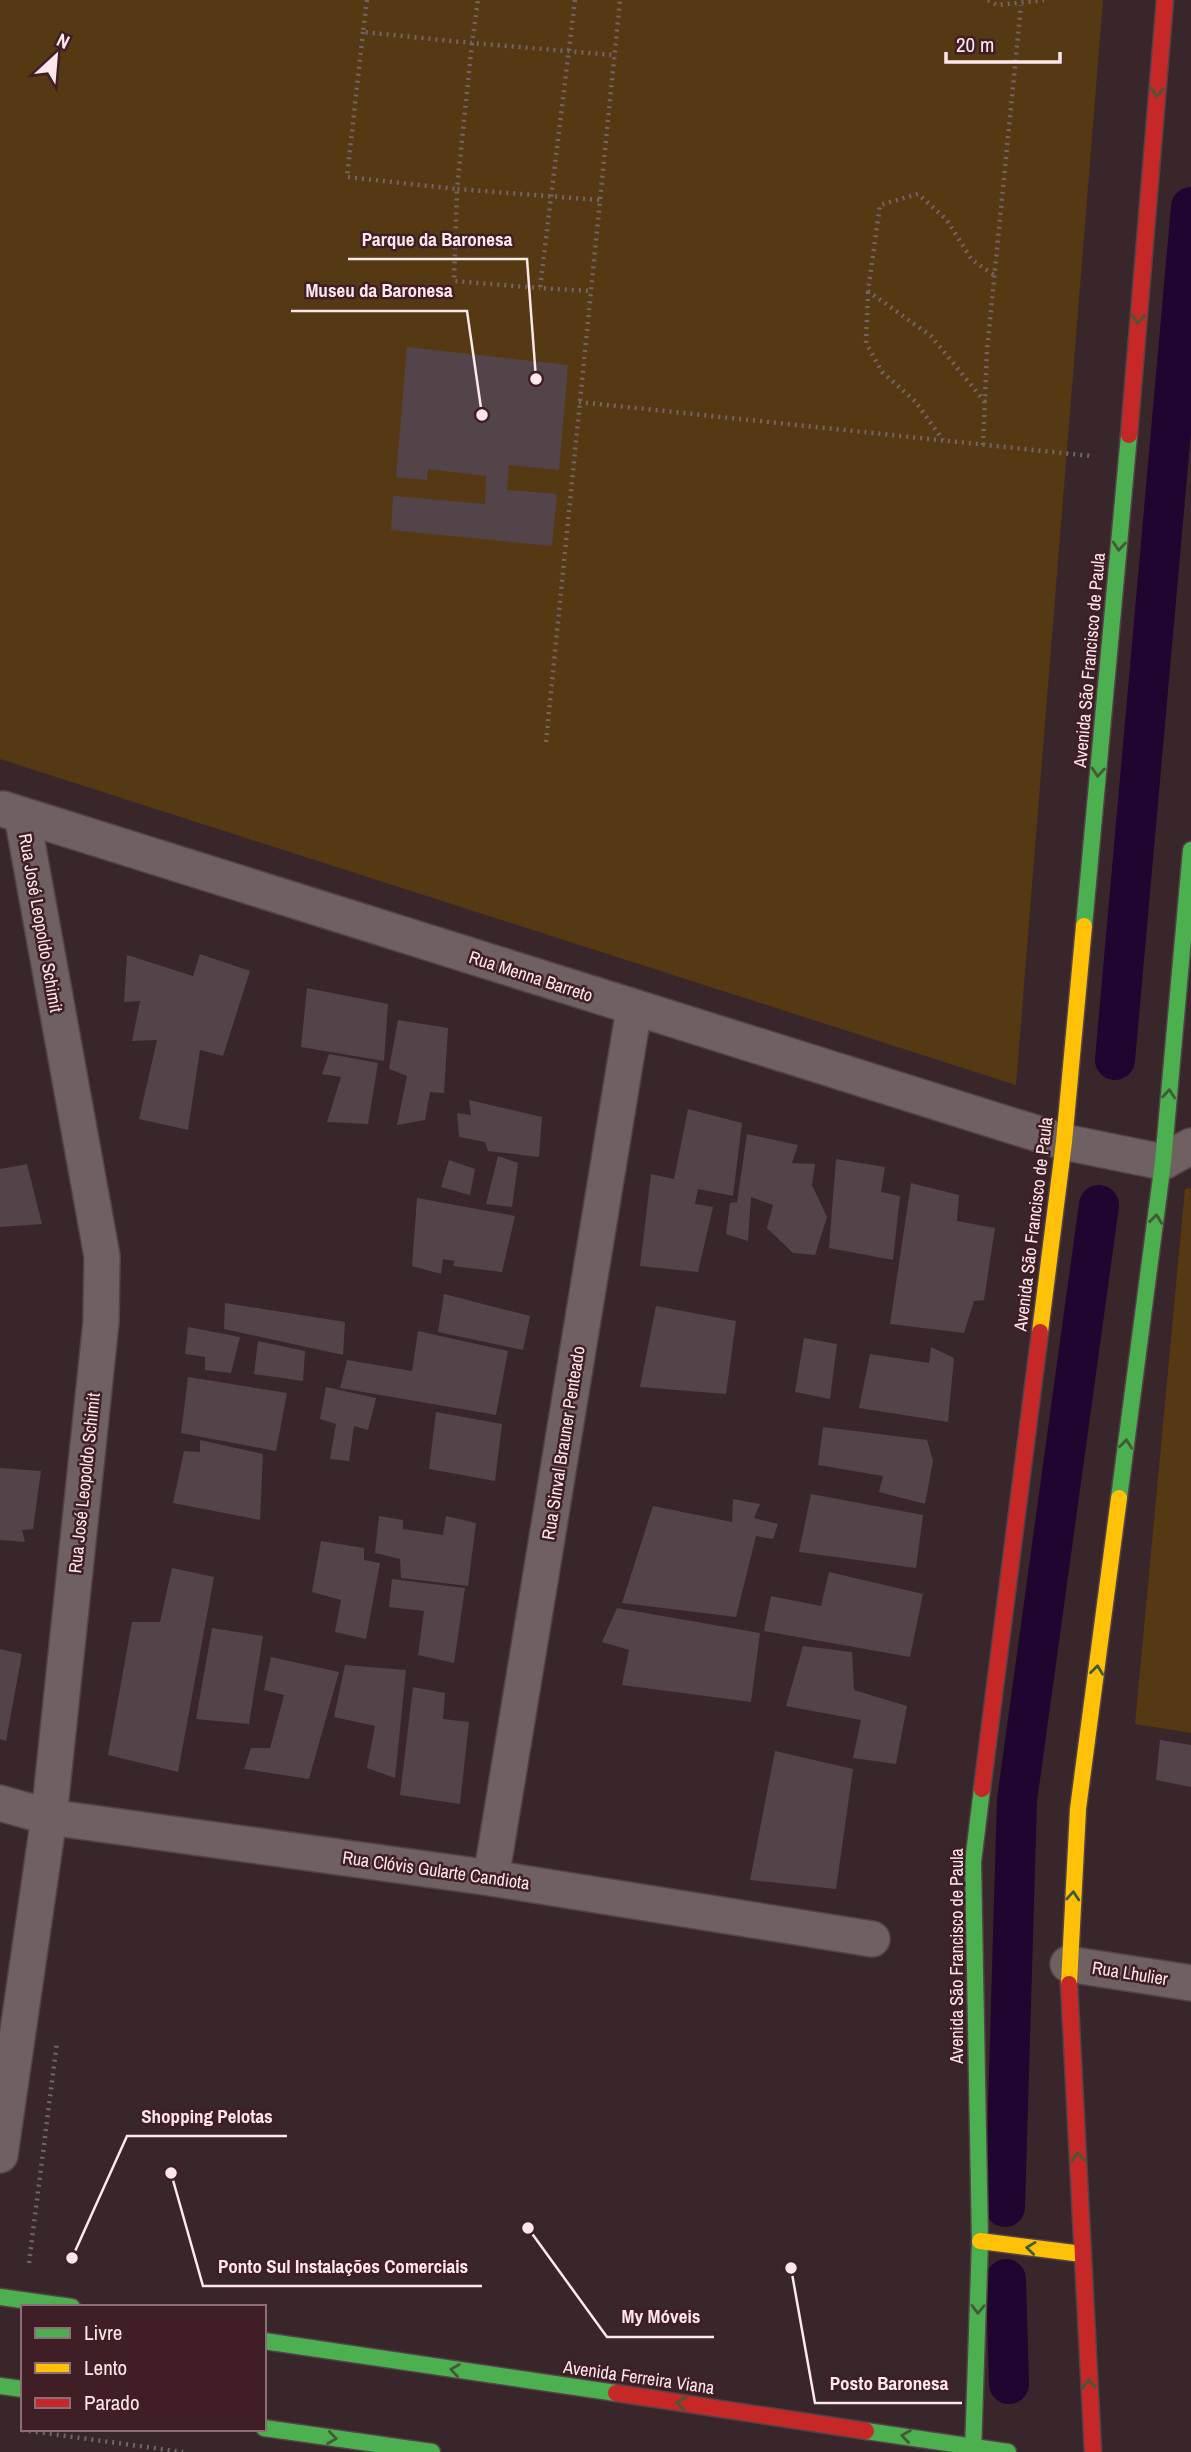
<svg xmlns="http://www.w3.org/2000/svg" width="1191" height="2452" viewBox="0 0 1191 2452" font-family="'Archivo Narrow',sans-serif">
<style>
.green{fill:#553913}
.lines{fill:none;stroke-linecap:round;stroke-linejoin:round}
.canal{stroke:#1f052f;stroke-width:40}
.building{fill:#53444a}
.street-casing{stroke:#534346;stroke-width:38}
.fast-casing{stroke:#534346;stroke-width:19}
.slow-casing{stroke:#534346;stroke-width:19}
.jam-casing{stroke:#534346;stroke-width:19}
.path{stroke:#736567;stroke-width:4.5;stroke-dasharray:2 5;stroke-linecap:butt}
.street{stroke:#6f6062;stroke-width:35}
.fast{stroke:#4caf50;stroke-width:16}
.slow{stroke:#ffc107;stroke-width:16}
.jam{stroke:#c62828;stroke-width:16}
.oneway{stroke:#445936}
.labels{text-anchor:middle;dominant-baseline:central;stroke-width:5;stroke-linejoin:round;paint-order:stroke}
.street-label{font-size:18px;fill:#ffe8eb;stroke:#3f1f25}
.leader{fill:none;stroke:#ffe8eb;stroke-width:2.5}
.callout-dot{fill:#ffe8eb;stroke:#3f1f25;stroke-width:2.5}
.callout-label{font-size:19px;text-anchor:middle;font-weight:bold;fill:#ffe8eb;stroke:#3f1f25;stroke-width:5;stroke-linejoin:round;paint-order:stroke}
</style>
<rect width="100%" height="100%" fill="#38262a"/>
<g class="green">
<path d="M 0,0 L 1103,0 L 1016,1085 L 0,759 Z"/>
<path d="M 1191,1188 L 1191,1733 L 1135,1724 L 1185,1189 Z"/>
</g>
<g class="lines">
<g class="canal">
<path d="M 1115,1060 L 1191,207"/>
<path d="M 1005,2207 L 1017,1800 L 1099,1205"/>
<path d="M 1006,2279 L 1009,2384"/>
</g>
</g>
<g class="building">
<path d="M 407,347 L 568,365 L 559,470 L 509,465 L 507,490 L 557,494 L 552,546 L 391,530 L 393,496 L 485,504 L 486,476 L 428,469 L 427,480 L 396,477 Z"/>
<path d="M 200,954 L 250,971 L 223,1056 L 200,1050 L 188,1130 L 139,1119 L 157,1040 L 132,1041 L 140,1001 L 124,1002 L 127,955 L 193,976 Z"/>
<path d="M 307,988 L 388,1004 L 384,1061 L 301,1047 Z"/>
<path d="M 398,1020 L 448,1028 L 444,1093 L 430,1092 L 425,1120 L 397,1125 L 407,1076 L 389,1069 Z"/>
<path d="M 329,1054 L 378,1063 L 368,1124 L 327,1122 L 341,1077 L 322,1074 Z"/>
<path d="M 469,1100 L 542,1117 L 539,1157 L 488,1151 L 485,1142 L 459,1137 L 457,1113 L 471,1115 Z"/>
<path d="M 688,1109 L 742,1123 L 733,1196 L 698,1189 L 695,1204 L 713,1207 L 698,1272 L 640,1266 L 651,1174 L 674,1179 Z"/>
<path d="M 747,1134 L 798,1145 L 792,1163 L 815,1164 L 812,1185 L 827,1217 L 815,1255 L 793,1253 L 767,1228 L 773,1205 L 751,1197 L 748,1241 L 726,1234 L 730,1203 L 737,1202 Z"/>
<path d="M 498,1156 L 518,1163 L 512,1207 L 486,1204 Z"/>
<path d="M 836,1159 L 885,1167 L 881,1192 L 900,1196 L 893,1260 L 829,1248 Z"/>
<path d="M 449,1160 L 475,1169 L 470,1195 L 441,1187 Z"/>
<path d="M 27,1164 L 42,1224 L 0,1227 L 0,1169 Z"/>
<path d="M 911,1183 L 959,1195 L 957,1221 L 995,1228 L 984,1300 L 974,1301 L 964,1333 L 890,1324 Z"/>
<path d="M 417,1198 L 515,1216 L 502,1272 L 453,1266 L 455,1261 L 443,1259 L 441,1274 L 412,1266 Z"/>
<path d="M 444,1294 L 530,1316 L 523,1350 L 438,1332 Z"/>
<path d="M 225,1303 L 345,1322 L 343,1355 L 224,1329 Z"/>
<path d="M 656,1306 L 736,1321 L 726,1394 L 640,1387 Z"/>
<path d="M 188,1327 L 240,1337 L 231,1373 L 205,1370 L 205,1357 L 185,1354 Z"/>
<path d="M 418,1331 L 508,1351 L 496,1415 L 340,1388 L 347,1360 L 412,1371 Z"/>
<path d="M 804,1338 L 837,1344 L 830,1399 L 795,1392 Z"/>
<path d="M 258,1341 L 305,1351 L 303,1381 L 254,1374 Z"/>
<path d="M 931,1347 L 954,1358 L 948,1422 L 859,1408 L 870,1354 L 929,1363 Z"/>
<path d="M 188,1377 L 287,1393 L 276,1451 L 181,1433 Z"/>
<path d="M 326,1387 L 376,1398 L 368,1430 L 354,1426 L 349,1461 L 330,1459 L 336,1424 L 320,1419 Z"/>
<path d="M 436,1412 L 502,1424 L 495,1481 L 429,1469 Z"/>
<path d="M 823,1427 L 927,1440 L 933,1461 L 925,1504 L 879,1492 L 883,1476 L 818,1465 Z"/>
<path d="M 200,1440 L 263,1454 L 260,1520 L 173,1503 L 184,1451 L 200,1452 Z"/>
<path d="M 0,1468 L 41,1471 L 33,1529 L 22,1530 L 25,1542 L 0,1540 Z"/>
<path d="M 811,1494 L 923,1515 L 916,1568 L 799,1552 Z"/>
<path d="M 733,1499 L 760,1504 L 754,1518 L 778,1524 L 773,1539 L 756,1536 L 736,1617 L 622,1603 L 653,1506 L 732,1522 Z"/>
<path d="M 379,1516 L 403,1520 L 403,1529 L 443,1535 L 446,1516 L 476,1523 L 468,1586 L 401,1578 L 400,1559 L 375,1553 Z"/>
<path d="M 321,1541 L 364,1548 L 364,1560 L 380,1563 L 366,1639 L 335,1632 L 341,1600 L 312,1592 Z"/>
<path d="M 172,1568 L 214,1577 L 178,1772 L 108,1755 L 132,1622 L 160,1622 Z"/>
<path d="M 829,1572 L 923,1594 L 910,1657 L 764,1631 L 771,1596 L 821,1606 Z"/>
<path d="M 392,1579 L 465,1588 L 454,1663 L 418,1655 L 424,1611 L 389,1607 Z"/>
<path d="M 617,1608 L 760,1633 L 751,1702 L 622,1685 L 629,1650 L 602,1642 Z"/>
<path d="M 212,1628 L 263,1636 L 249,1724 L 196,1719 Z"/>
<path d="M 803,1646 L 852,1652 L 854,1690 L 907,1706 L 896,1764 L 853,1758 L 861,1720 L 786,1706 Z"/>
<path d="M 0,1649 L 22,1654 L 6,1741 L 0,1739 Z"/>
<path d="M 271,1657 L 339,1672 L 309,1779 L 244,1769 L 251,1748 L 270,1748 L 284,1695 L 264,1690 Z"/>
<path d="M 345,1665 L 406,1670 L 395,1778 L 367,1768 L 375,1726 L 334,1717 Z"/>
<path d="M 413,1687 L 445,1693 L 443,1719 L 469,1722 L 460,1804 L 400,1795 Z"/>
<path d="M 1160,1740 L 1191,1745 L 1191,1787 L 1156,1780 Z"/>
<path d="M 775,1751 L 853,1769 L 836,1889 L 750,1880 Z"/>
</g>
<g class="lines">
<defs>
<g id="street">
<path d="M 3,809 L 1064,1142 L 1163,1162 L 1191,1146"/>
<path d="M 0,1803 L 49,1817 L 491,1878 L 872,1939"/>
<path d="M 491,1878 L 634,1009"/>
<path d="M 1068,1964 L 1191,1983"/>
<path d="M 0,2155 L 49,1817 L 101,1322 L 102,1256 L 22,815"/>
</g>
<g id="fast">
<path d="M 1084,926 L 1129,435"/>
<path d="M 1119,1498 L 1163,1162 L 1191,850"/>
<path d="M 0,2297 L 72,2307"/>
<path d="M 264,2341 L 616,2393"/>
<path d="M 0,2386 L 23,2389"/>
<path d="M 264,2428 L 432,2452"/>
<path d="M 866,2431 L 1008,2452"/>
<path d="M 973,2452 L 980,2241 L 973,1862 L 982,1789"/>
</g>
<g id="slow">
<path d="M 1040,1332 L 1064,1142 L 1084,926"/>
<path d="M 1069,1984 L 1078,1809 L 1119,1498"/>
<path d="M 980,2241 L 1082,2254"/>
</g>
<g id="jam">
<path d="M 1129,435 L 1165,0"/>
<path d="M 982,1789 L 1040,1332"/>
<path d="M 1069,1984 L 1093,2452"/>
<path d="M 616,2393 L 866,2431"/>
</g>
</defs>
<use href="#street" class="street-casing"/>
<use href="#fast" class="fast-casing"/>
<use href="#slow" class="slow-casing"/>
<use href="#jam" class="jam-casing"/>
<g class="path">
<path d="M 367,0 L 363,32 L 472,43 L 478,0"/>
<path d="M 575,0 L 540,288 L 590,291"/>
<path d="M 988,0 L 997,5 L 1044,0"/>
<path d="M 363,32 L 347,177 L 457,189 L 454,281 L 540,288"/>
<path d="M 599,200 L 457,189 L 472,43 L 614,55"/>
<path d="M 868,292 L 866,343 L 882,372 L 915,401 L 943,440"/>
<path d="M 579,402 L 1091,456"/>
<path d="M 985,402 L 931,336 L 868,291 L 880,205 L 918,194 L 946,219 L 972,260 L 994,275"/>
<path d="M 983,445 L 987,351 L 1021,5"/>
<path d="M 546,742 L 620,0"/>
<path d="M 29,2263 L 57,2042"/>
<path d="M 22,2430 L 183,2452"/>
</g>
<use href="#street" class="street"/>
<use href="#fast" class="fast"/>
<use href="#slow" class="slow"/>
<use href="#jam" class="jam"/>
</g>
<defs><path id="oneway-chevron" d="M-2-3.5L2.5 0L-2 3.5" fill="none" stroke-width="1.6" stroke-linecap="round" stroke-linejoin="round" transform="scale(1.75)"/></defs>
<g class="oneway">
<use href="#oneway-chevron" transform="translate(1157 92) rotate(95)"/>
<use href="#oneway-chevron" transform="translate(1138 319) rotate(95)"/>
<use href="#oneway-chevron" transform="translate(1119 546) rotate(95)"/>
<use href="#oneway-chevron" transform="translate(1098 772) rotate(95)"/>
<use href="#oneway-chevron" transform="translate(1169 1094) rotate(-85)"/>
<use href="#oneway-chevron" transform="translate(1156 1219) rotate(-83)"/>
<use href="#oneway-chevron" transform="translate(1126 1444) rotate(-83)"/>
<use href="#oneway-chevron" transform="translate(1097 1670) rotate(-83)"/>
<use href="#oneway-chevron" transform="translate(1073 1896) rotate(-86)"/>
<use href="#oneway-chevron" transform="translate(1078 2157) rotate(-93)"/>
<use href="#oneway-chevron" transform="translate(1031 2248) rotate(-173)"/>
<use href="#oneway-chevron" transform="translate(978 2309) rotate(91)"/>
<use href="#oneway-chevron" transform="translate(455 2370) rotate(-172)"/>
<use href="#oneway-chevron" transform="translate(1089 2384) rotate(-93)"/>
<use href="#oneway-chevron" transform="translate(681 2403) rotate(-172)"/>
<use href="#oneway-chevron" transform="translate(906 2436) rotate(-172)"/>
<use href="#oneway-chevron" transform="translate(332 2438) rotate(8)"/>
</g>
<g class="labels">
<g class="street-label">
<text transform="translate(1089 660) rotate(-85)">Avenida São Francisco de Paula</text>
<text transform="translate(41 923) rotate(80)">Rua José Leopoldo Schimit</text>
<text transform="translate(531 976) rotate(18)">Rua Menna Barreto</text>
<text transform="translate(1033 1224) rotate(-83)">Avenida São Francisco de Paula</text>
<text transform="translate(563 1443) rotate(-81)">Rua Sinval Brauner Penteado</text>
<text transform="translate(84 1483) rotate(-84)">Rua José Leopoldo Schimit</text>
<text transform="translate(436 1870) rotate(8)">Rua Clóvis Gularte Candiota</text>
<text transform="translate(956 1956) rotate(-90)">Avenida São Francisco de Paula</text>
<text transform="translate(1130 1973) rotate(9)">Rua Lhulier</text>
<text transform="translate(639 2377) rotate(8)">Avenida Ferreira Viana</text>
</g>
</g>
<path class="leader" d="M536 379L527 259H348M482 415L467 311H291M72 2258L127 2136H287M171 2173L203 2286H482M528 2228L607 2337H714M791 2268L815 2403H962"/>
<g class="callout-dot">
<circle cx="536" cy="379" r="7"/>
<circle cx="482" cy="415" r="7"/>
<circle cx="72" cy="2258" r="7"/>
<circle cx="171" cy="2173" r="7"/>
<circle cx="528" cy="2228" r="7"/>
<circle cx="791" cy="2268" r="7"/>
</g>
<g class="callout-label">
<text x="437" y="246">Parque da Baronesa</text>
<text x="379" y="297">Museu da Baronesa</text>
<text x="207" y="2123">Shopping Pelotas</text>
<text x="343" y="2273">Ponto Sul Instalações Comerciais</text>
<text x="661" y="2323">My Móveis</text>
<text x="889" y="2390">Posto Baronesa</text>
</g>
<rect x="21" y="2305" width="245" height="126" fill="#3f1f25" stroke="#8c6f74" stroke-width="2"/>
<rect x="35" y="2328" width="35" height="10" fill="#4caf50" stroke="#8c6f74" stroke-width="2"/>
<text x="84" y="2340" font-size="21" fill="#ffe8eb">Livre</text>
<rect x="35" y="2363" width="35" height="10" fill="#ffc107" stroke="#8c6f74" stroke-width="2"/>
<text x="84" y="2375" font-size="21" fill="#ffe8eb">Lento</text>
<rect x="35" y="2398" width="35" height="10" fill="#c62828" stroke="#8c6f74" stroke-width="2"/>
<text x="84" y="2410" font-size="21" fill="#ffe8eb">Parado</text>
<g transform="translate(56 56) rotate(26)" stroke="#3f1f25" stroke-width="5" paint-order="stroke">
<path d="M0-5L12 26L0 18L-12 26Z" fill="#ffe8eb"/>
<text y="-10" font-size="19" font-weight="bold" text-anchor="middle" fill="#ffe8eb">N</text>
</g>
<path d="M946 52v10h114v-10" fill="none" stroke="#ffe8eb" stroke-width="3.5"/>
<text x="956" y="52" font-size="21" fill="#ffe8eb" stroke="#3f1f25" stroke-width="5" paint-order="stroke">20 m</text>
</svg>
